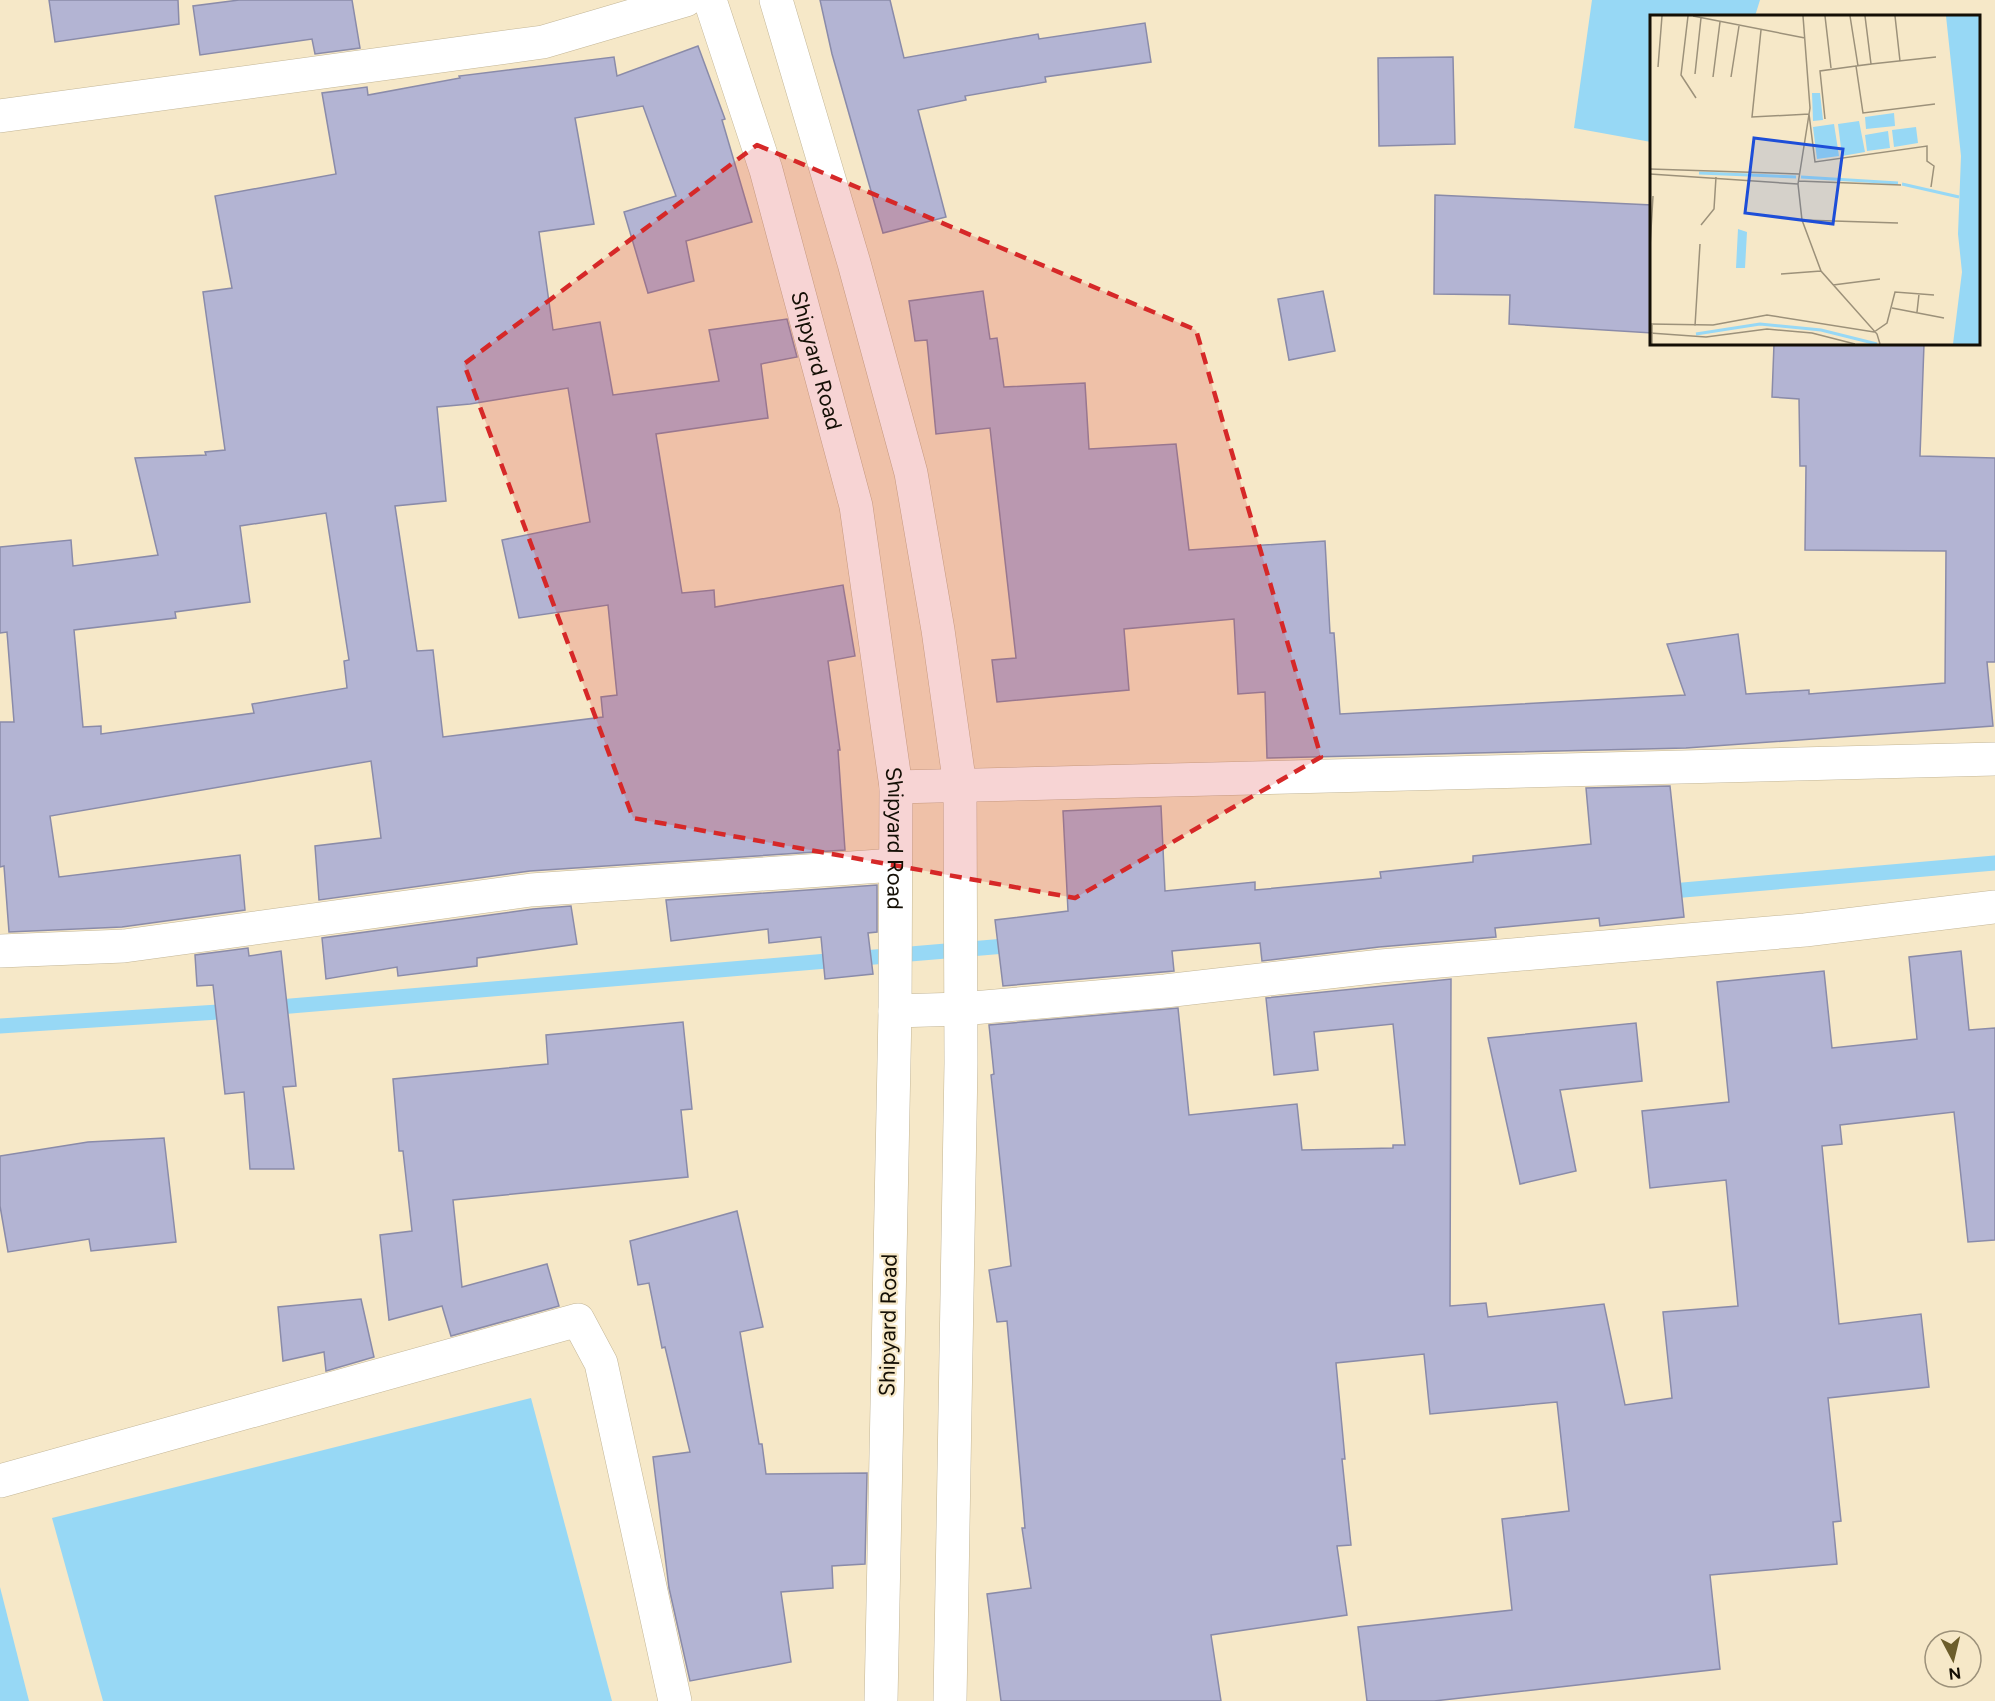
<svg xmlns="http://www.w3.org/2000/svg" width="1995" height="1701" viewBox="0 0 1995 1701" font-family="Figtree,sans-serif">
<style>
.water{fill:#97d8f5}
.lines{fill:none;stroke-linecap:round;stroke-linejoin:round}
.stream{stroke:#97d8f5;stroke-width:15}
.building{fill:#b3b4d3;stroke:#8a8ba9;stroke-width:1.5;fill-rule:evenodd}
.minor-casing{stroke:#c3b697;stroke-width:34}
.major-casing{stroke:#c3b697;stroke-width:34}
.minor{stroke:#fff;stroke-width:33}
.major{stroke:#fff;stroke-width:33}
.marked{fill:#d62828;fill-opacity:0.2;stroke:#d62828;stroke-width:4.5;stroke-dasharray:12 8;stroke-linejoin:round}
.labels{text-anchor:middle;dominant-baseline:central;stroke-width:4.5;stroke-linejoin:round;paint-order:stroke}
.street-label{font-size:22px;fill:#140f05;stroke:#f6e8c8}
.inset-river{fill:none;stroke:#97d8f5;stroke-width:3}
.inset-road{fill:none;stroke:#9c917a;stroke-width:1.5}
.view{fill:#1d4ed8;fill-opacity:0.15;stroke:#1d4ed8;stroke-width:3}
.inset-edge{fill:none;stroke:#140f05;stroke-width:3}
</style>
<rect width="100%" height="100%" fill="#f6e8c8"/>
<g class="water">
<path d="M 1592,0 L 1760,0 L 1755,16 L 1652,16 L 1651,142 L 1574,128 Z"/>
<path d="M 531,1398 L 612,1701 L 103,1701 L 52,1518 Z"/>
<path d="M 0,1587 L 29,1701 L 0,1701 Z"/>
</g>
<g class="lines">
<g class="stream">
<path d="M 1660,892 L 1995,863"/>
<path d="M 267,1008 L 1017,945"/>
<path d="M 0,1026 L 234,1011"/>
</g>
</g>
<g class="building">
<path d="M 49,0 L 178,0 L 179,24 L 55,42 Z"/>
<path d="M 239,0 L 352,0 L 360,48 L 315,54 L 312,39 L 200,55 L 193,6 Z"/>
<path d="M 820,0 L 890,0 L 904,58 L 1038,34 L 1039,39 L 1145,23 L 1151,62 L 1045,77 L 1046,82 L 965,96 L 966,100 L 918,110 L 946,217 L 883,233 L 832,54 Z"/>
<path d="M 698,46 L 725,119 L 722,120 L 752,222 L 686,241 L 694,281 L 648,293 L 624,212 L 676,196 L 643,106 L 575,118 L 594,224 L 539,232 L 553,330 L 600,322 L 613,395 L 719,381 L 709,330 L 787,319 L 797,357 L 761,364 L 768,418 L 656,434 L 682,593 L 714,590 L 715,607 L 843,585 L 855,656 L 828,661 L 840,750 L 838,750 L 845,850 L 530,871 L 319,900 L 315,846 L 381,838 L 371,761 L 50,816 L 59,877 L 240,855 L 245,910 L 122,927 L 9,932 L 4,866 L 0,867 L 0,722 L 14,722 L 7,632 L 0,633 L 0,547 L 71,540 L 73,566 L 158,555 L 135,458 L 206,455 L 205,452 L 225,450 L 203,292 L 232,288 L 215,196 L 336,174 L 322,93 L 367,87 L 368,95 L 460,78 L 459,76 L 614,57 L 617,76 ZM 568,388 L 590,522 L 502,540 L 519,618 L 608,605 L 617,695 L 601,697 L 603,717 L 443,737 L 433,650 L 417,651 L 395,506 L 446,501 L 437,407 L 470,404 ZM 326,513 L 349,660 L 344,661 L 347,688 L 252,704 L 254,713 L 101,734 L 101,726 L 83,727 L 74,630 L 176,618 L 175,612 L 250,602 L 240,526 Z"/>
<path d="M 1453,57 L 1455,144 L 1379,146 L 1378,58 Z"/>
<path d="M 1435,195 L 1652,205 L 1652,333 L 1509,324 L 1510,295 L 1434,294 Z"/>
<path d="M 983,291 L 990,339 L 997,338 L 1004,387 L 1085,383 L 1089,449 L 1176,444 L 1189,550 L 1325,541 L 1330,633 L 1334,633 L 1340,714 L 1685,695 L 1667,644 L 1738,634 L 1746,694 L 1809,690 L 1809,694 L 1945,683 L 1946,551 L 1805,550 L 1806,466 L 1800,466 L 1799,399 L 1772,397 L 1774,344 L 1924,344 L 1920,456 L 1995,458 L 1995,662 L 1987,662 L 1993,726 L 1686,748 L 1267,758 L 1265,692 L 1238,694 L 1234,619 L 1124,629 L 1129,690 L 997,702 L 992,660 L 1016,658 L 990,428 L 936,434 L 927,340 L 915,341 L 909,301 Z"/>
<path d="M 1323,291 L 1335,351 L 1289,360 L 1278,299 Z"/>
<path d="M 1670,786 L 1684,917 L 1600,926 L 1599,918 L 1495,928 L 1496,937 L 1379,947 L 1262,961 L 1260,943 L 1172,951 L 1174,971 L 1003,986 L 995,920 L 1068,911 L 1063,811 L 1161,806 L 1165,891 L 1255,882 L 1255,890 L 1381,878 L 1380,872 L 1473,862 L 1473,856 L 1591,844 L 1586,788 Z"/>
<path d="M 877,885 L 877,932 L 868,933 L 873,974 L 825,979 L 821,937 L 769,943 L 768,929 L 671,941 L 666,900 Z"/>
<path d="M 571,906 L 577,944 L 477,958 L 477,966 L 398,976 L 397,967 L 326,979 L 322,938 L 533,909 Z"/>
<path d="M 248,948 L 249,956 L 281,951 L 296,1086 L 283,1087 L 294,1169 L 250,1169 L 244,1092 L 225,1094 L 213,985 L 197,986 L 195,955 Z"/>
<path d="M 1961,951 L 1969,1030 L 1995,1028 L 1995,1240 L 1968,1242 L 1954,1112 L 1840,1125 L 1842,1144 L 1822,1146 L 1839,1324 L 1921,1314 L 1929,1387 L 1828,1398 L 1841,1521 L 1833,1522 L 1837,1564 L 1710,1575 L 1720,1669 L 1434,1701 L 1367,1701 L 1358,1627 L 1512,1610 L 1502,1519 L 1569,1511 L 1557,1402 L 1430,1414 L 1424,1354 L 1336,1363 L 1345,1459 L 1342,1459 L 1351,1545 L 1337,1546 L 1347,1615 L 1211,1635 L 1221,1701 L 1001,1701 L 987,1594 L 1031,1588 L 1022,1528 L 1025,1528 L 1007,1321 L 997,1322 L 989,1270 L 1011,1266 L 991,1075 L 994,1074 L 989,1025 L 1178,1008 L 1189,1115 L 1297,1104 L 1302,1150 L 1393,1148 L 1393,1145 L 1405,1145 L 1393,1024 L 1314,1032 L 1318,1070 L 1274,1075 L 1266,998 L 1451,979 L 1450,1306 L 1486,1303 L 1488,1317 L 1604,1304 L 1625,1405 L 1672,1398 L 1663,1312 L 1738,1306 L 1726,1180 L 1650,1188 L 1642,1111 L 1729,1102 L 1717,982 L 1824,971 L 1832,1048 L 1917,1039 L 1909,957 Z"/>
<path d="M 683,1022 L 692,1109 L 681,1110 L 688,1177 L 453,1200 L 462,1287 L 547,1264 L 559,1306 L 451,1336 L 442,1306 L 389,1320 L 380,1235 L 412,1231 L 403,1151 L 399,1151 L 393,1079 L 548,1064 L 546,1035 Z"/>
<path d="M 1636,1023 L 1642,1081 L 1560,1090 L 1576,1171 L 1520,1184 L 1488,1038 Z"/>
<path d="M 164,1138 L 176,1242 L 91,1251 L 89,1239 L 8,1252 L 0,1206 L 0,1156 L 88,1142 Z"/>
<path d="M 737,1211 L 763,1327 L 740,1332 L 759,1444 L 762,1444 L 766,1474 L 867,1473 L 865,1564 L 832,1566 L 833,1588 L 781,1592 L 791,1662 L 690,1681 L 669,1588 L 653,1457 L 690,1452 L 665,1347 L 662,1348 L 649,1283 L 638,1285 L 630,1241 Z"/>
<path d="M 361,1299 L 374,1357 L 326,1371 L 324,1352 L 283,1361 L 278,1307 Z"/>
</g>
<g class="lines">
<defs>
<g id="minor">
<path d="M 0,116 L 543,42 L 686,0"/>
<path d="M 896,787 L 1995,759"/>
<path d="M 0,951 L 124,946 L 531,890 L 895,865"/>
<path d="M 895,1011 L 961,1009 L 1165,991 L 1381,966 L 1805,930 L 1995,907"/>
<path d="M 0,1481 L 578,1320 L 601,1363 L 675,1701"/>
</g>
<g id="major">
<path id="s1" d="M 710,0 L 766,170 L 856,506 L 896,787 L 895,1011 L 881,1701"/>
<path d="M 776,0 L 854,263 L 911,473 L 938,630 L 960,786 L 961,1063 L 950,1701"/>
</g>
</defs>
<use href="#minor" class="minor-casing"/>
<use href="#major" class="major-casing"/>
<use href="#minor" class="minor"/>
<use href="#major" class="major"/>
</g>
<path class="marked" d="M 757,145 L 1196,330 L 1321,757 L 1075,898 L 633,818 L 464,364 Z"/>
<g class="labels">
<g class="street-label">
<text stroke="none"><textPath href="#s1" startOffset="376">Shipyard Road</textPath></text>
<text stroke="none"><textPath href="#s1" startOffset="862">Shipyard Road</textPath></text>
<text transform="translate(888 1325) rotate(-89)">Shipyard Road</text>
</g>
</g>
<g transform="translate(1650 15)">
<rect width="330" height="330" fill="#f6e8c8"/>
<path d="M 296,1 L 330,1 L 330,329 L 303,329 L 312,257 L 308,219 L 311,141 ZM 162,78 L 170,78 L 173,105 L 163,106 ZM 244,98 L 245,111 L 216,114 L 215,102 ZM 209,106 L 215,137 L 192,141 L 188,109 ZM 184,109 L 189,141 L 167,144 L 163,112 ZM 266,112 L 268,128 L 244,132 L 242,115 ZM 238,116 L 240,133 L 217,136 L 215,120 ZM 88,214 L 97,217 L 95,253 L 86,253 Z" fill="#97d8f5"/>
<path class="inset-river" d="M 49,158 L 146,162M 151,162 L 248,168M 252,169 L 309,182M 46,319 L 110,309 L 171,315 L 227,329"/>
<path class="inset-road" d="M 38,1 L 31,60 L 46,83M 43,1 L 155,23M 153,1 L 160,93 L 148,169 L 152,205 L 171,256 L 227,319 L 230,329M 175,1 L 181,53M 200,1 L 208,51M 215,1 L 221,49 L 206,51 L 213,98 L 285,89M 245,1 L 250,46M 111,15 L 102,102 L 159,99 L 165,147 L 277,131 L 277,146 L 284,151 L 281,172M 221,49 L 286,42M 8,52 L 12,1M 45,59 L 51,3M 63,62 L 70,7M 81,62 L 89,11M 175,104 L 170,56 L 206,51M 0,154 L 149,159M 0,159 L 148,169M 148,166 L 251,170M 152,205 L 248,208M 51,210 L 64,194 L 66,162M 0,232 L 3,181M 131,259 L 171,256M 183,270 L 230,264M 242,293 L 294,303M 267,297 L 269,279M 0,309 L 63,310 L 117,300 L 224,317 L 237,308 L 245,277 L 284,280M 45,311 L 50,229M 0,318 L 56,322 L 117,314 L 162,318 L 205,329M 2,329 L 2,310"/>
<path class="view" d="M 104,123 L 193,134 L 183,209 L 95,198 Z"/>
<rect width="330" height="330" class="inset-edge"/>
</g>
<g transform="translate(1953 1659) rotate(173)"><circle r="28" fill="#f6e8c8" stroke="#9c917a" stroke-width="1.5"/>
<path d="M0-4.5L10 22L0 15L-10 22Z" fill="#6c5d2b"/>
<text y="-9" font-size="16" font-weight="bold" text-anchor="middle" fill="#140f05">N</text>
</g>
</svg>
